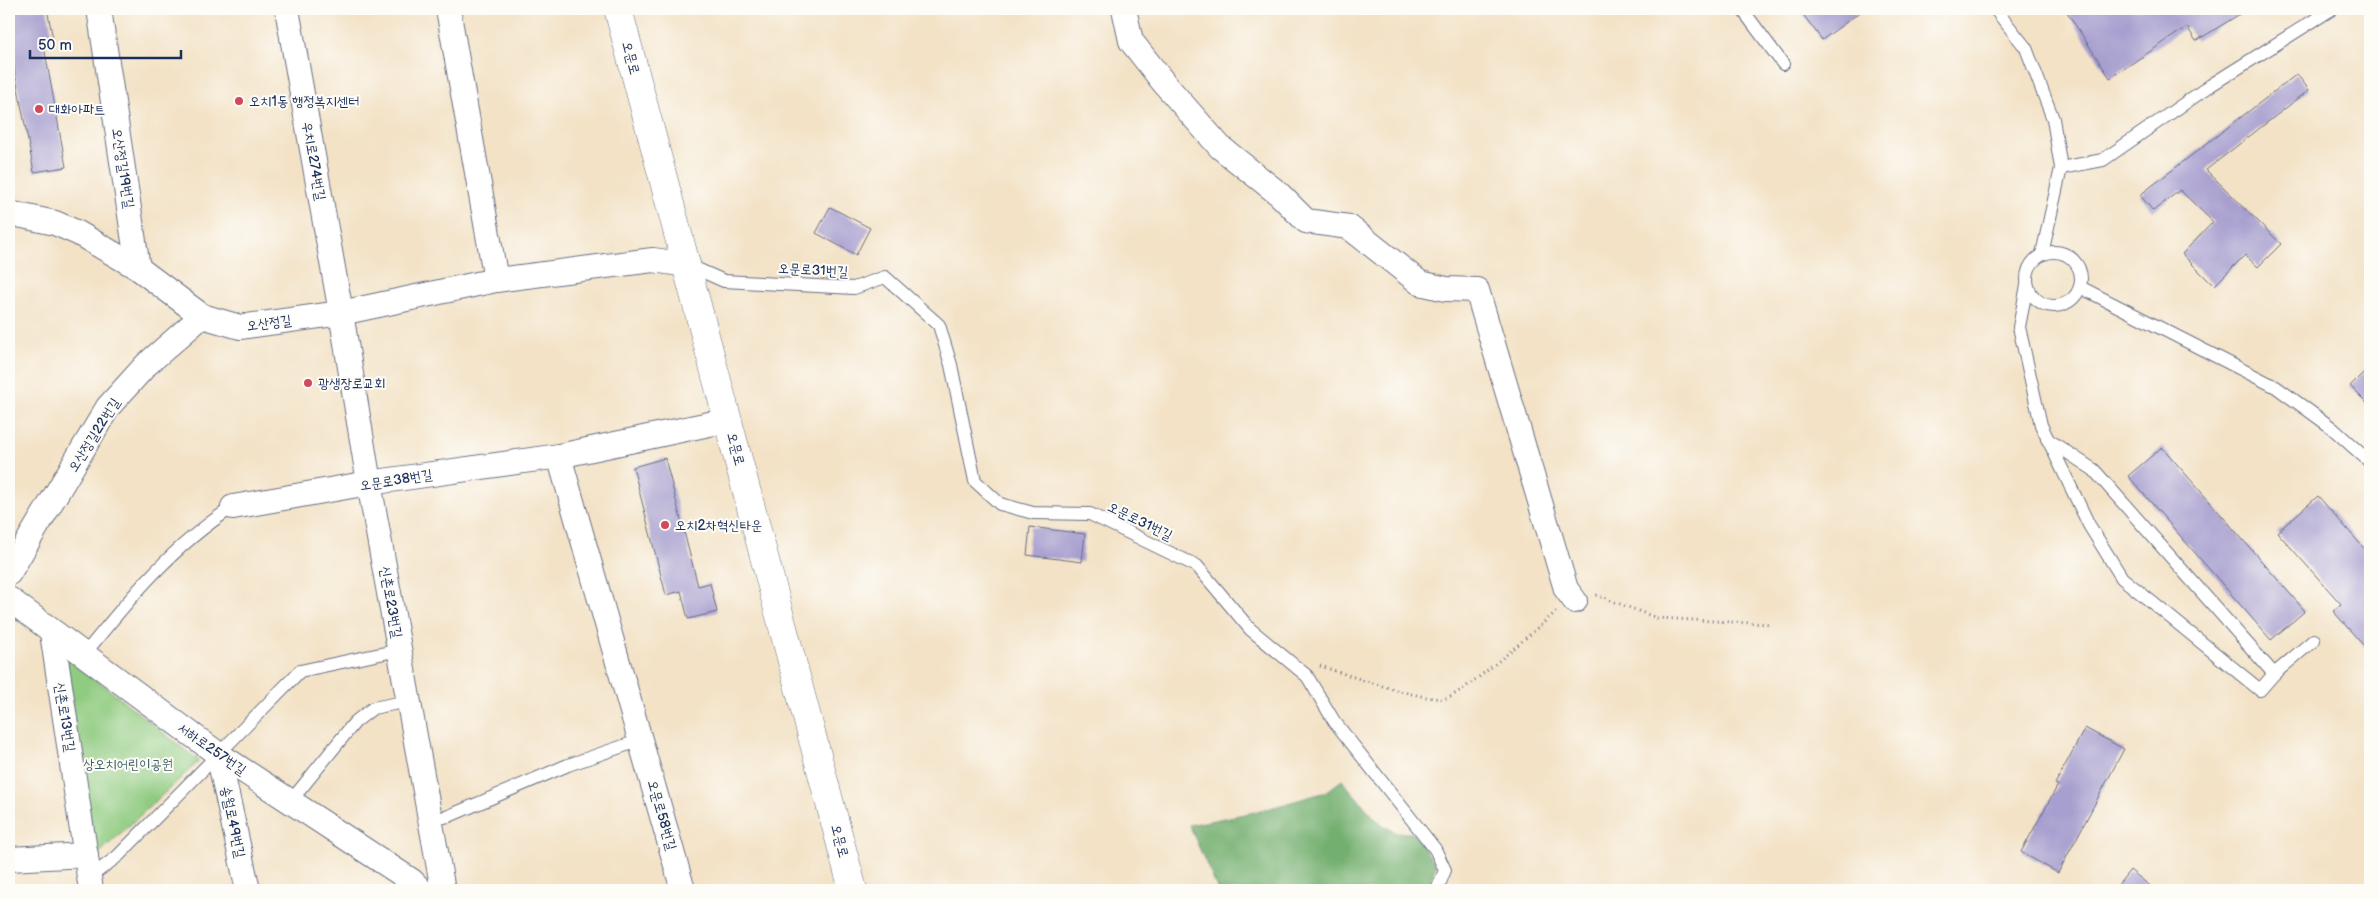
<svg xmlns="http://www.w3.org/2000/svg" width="2379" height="899" viewBox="0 0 2379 899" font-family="'Balsamiq Sans','Poor Story',sans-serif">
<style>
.green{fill:#8fcb80;stroke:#557d6f}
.forest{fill:#73af6e;stroke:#476f66}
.building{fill:#a79fcf}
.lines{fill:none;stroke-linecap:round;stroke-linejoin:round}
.lane-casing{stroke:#676e82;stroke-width:14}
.street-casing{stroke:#676e82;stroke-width:26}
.secondary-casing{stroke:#676e82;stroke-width:29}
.path{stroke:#676e82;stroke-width:3;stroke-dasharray:1 4;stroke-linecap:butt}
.lane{stroke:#fff;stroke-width:12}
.street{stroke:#fff;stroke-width:24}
.secondary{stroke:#fff;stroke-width:28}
.poi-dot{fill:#d1495b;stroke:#fdfcf7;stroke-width:2}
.labels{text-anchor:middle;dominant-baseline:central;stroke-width:4;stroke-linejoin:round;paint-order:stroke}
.street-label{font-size:14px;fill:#1b2f5e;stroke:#fdfcf7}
.poi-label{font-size:14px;fill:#1b2f5e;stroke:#fdfcf7;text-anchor:start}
.park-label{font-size:14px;fill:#3e5e68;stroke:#fdfcf7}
</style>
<rect width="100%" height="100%" fill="#fdfcf7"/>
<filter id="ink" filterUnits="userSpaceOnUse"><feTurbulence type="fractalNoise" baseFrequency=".02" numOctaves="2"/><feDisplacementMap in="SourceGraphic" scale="10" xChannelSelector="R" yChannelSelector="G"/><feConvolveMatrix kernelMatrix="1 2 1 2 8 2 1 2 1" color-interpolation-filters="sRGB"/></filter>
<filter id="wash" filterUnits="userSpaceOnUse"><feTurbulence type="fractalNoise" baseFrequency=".0096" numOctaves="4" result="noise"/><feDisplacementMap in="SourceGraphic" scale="20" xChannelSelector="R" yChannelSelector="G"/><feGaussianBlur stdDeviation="1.12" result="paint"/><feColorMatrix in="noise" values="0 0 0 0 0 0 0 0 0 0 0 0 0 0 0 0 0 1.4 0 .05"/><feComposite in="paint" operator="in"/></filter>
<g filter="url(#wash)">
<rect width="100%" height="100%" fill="#f3e2c6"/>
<path class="green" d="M 64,654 L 199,761 L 96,856 Z"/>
<path class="forest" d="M 1342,780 L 1378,822 L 1397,833 L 1413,833 L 1436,865 L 1427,890 L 1218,890 L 1189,825 L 1260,811 L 1326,792 Z"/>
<g id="blocks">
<g class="building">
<path d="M 11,9 L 47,9 L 53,39 L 43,41 L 66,167 L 34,172 L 11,52 L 9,52 L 9,19 L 13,18 Z"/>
<path d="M 1799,9 L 1864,9 L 1822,40 Z"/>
<path d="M 2065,9 L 2248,9 L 2196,41 L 2187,27 L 2110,78 Z"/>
<path d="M 2297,74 L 2309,90 L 2206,170 L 2281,244 L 2258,267 L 2245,255 L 2214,286 L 2182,254 L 2213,222 L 2180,190 L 2153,211 L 2140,195 Z"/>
<path d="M 830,207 L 870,228 L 856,255 L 816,233 Z"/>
<path d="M 2370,366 L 2370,406 L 2350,386 Z"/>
<path d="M 2162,447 L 2305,611 L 2271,640 L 2128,476 Z"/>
<path d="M 665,458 L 698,586 L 710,583 L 717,612 L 688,619 L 681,591 L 666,595 L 633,467 Z"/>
<path d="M 2318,496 L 2370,555 L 2370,653 L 2333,611 L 2341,604 L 2277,532 Z"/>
<path d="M 1030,527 L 1085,534 L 1082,562 L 1027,555 Z"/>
<path d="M 2085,728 L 2124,749 L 2058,873 L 2021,852 L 2058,785 L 2055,784 Z"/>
<path d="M 2130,870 L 2155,890 L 2114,890 Z"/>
</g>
</g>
</g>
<g filter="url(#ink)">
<use href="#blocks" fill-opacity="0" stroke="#676e82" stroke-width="1"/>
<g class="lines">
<defs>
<g id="lane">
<path d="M 1742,9 L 1783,64"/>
<path d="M 1995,9 L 2026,48 L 2053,119 L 2061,168 L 2042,254"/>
<path d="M 2061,168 L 2103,160 L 2211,85 L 2332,9"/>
<circle cx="2054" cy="279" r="27"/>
<path d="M 688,265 L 724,281 L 854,288 L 885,277 L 939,325 L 951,365 L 975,481 L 1000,504 L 1033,513 L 1090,514 L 1197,566 L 1250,629 L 1307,676 L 1334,721 L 1435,849 L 1445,870 L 1437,890"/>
<path d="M 2027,285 L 2019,327 L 2041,425 L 2089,525 L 2122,578 L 2260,690 L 2274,674"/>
<path d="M 2080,287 L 2276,387 L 2331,427 L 2370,462"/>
<path d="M 2047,439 L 2094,470 L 2274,674 L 2314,640"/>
<path d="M 83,656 C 128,600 172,546 233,507"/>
<path d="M 290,802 L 355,722 L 373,708 L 409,701"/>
<path d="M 431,820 L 449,816 L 568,765 L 641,740"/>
<path d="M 90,877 L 118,856 L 300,671 L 399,650"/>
</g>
<g id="street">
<path d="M 99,9 L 138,268"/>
<path d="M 287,9 L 341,313 L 369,483 L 443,890"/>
<path d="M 448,9 L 496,280"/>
<path d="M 1124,9 L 1131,41 L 1164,83 L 1220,147 L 1279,194 L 1306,221 L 1349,227 L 1420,283 L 1446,289 L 1477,290 L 1566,589 L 1575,601"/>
<path d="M 9,213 L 55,223 L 78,233 L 138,268 L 202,316 L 240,327 L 341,313 L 496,280 L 653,260 L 688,265"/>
<path d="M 559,456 L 683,890"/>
<path d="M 233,507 L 369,483 L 559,456 L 728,420"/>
<path d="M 9,573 L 108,407 L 146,365 L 202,316"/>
<path d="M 9,599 L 218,754 L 412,881 L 421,890"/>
<path d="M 52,633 L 91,890"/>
<path d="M 218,754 L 248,890"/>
<path d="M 9,859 L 86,855"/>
</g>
<path id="secondary" d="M 618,9 L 853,890"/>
</defs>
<use href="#lane" class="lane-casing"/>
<use href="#street" class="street-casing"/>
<use href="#secondary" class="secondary-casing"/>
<g class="path">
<path d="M 1596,595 L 1657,618 L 1769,624"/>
<path d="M 1320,666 C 1347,674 1422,702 1446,698 C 1464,694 1538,627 1557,611"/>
</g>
<use href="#lane" class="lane"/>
<use href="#street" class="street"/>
<use href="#secondary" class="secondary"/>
</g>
</g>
<g class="poi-dot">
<circle cx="239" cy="101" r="5"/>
<circle cx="39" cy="109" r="5"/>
<circle cx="308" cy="383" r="5"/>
<circle cx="665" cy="525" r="5"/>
</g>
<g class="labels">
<g class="street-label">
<text transform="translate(631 58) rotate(75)">오문로</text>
<text transform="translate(314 161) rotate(80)">우치로274번길</text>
<text transform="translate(123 168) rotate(81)">오산정길19번길</text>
<text transform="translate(813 270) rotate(3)">오문로31번길</text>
<text transform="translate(269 323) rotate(-8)">오산정길</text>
<text transform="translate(94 435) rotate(-58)">오산정길22번길</text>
<text transform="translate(736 449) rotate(75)">오문로</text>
<text transform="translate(396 480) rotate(-9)">오문로38번길</text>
<text transform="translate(1140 521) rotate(26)">오문로31번길</text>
<text transform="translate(391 602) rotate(80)">신촌로23번길</text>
<text transform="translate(65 717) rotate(81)">신촌로13번길</text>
<text transform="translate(212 749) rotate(35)">서하로257번길</text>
<text transform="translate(662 815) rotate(74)">오문로58번길</text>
<text transform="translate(233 822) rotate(78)">송월로49번길</text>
<text transform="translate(840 841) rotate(75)">오문로</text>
</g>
<g class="poi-label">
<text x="249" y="101">오치1동 행정복지센터</text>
<text x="49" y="109">대화아파트</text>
<text x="318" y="383">광생장로교회</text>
<text x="675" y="525">오치2차혁신타운</text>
</g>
<g class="park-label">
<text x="128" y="764">상오치어린이공원</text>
</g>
</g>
<rect width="2379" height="899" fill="none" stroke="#fdfcf7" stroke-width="30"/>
<path d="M30 50v8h151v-8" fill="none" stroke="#1b2f5e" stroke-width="2.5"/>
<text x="38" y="50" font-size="15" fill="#1b2f5e" stroke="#fdfcf7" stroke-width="4" paint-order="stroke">50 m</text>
</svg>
